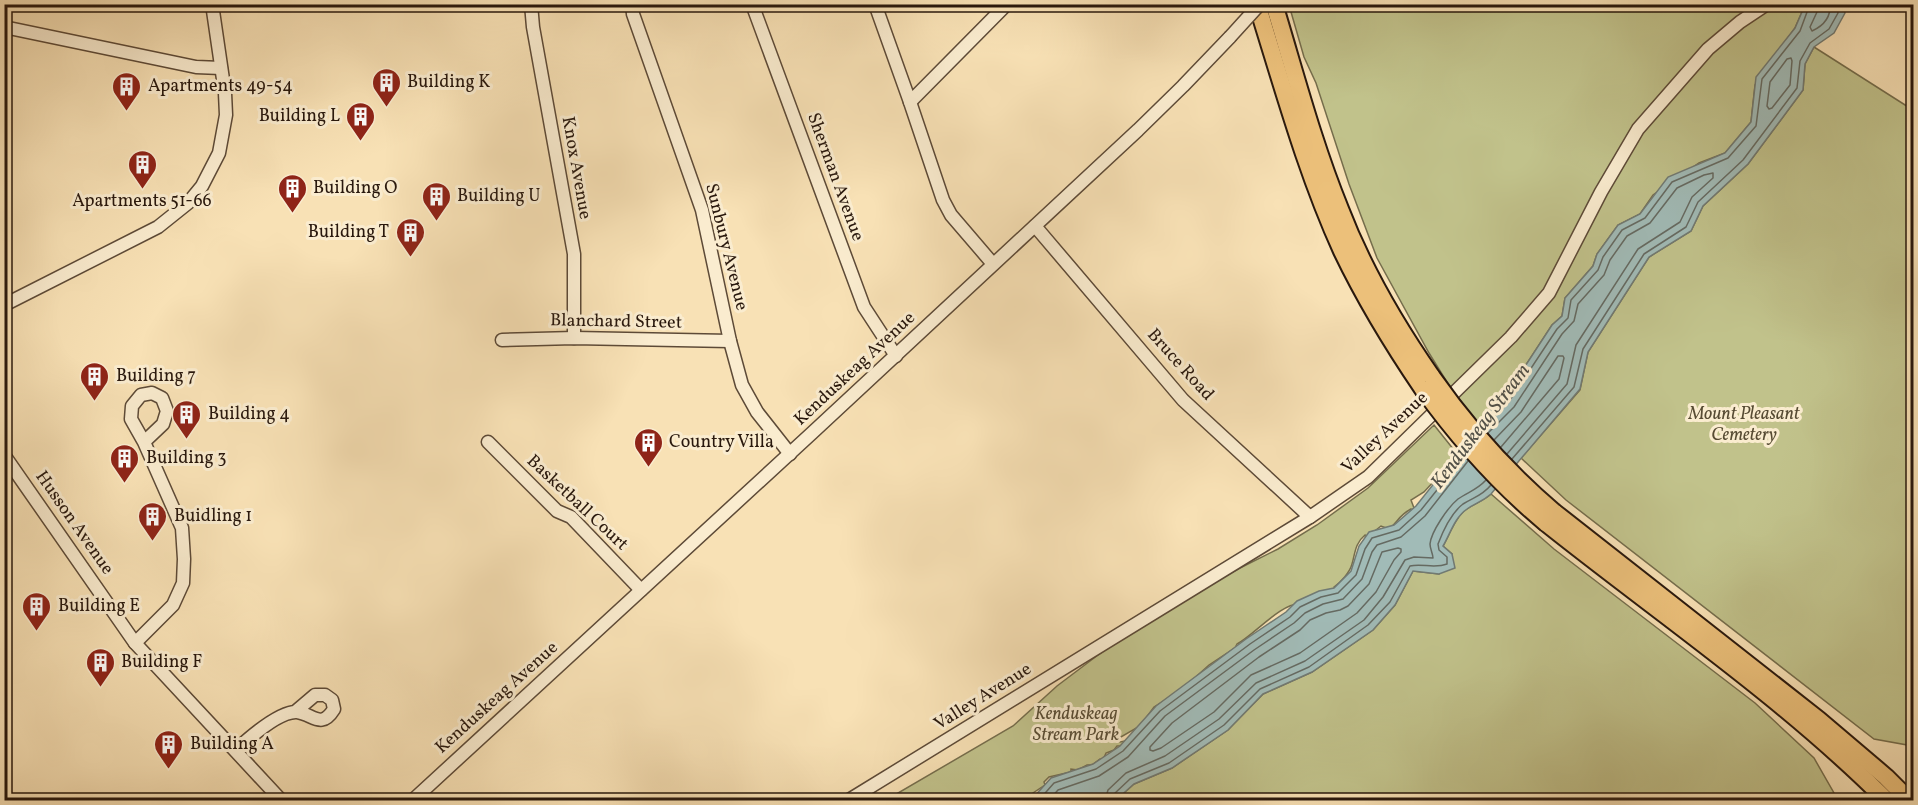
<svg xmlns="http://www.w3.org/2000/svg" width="1918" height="805" viewBox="0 0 1918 805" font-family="Vollkorn,serif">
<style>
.green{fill:#c1c28b;stroke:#756d4c;stroke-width:1.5}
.water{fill:#a1bbb7;stroke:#717a73;stroke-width:1.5}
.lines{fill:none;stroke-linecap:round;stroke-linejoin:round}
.shore{stroke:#656a62;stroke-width:1.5}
.minor-casing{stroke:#5d4a37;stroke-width:15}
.highway-casing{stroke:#29180d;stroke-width:20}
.minor{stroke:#faeccf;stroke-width:12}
.highway{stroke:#ecc07a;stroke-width:16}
.minor-bridge-casing{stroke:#5d4a37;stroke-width:15;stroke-linecap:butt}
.highway-bridge-casing{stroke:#29180d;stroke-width:20;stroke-linecap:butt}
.minor-bridge{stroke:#faeccf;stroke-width:12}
.highway-bridge{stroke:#ecc07a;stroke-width:16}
.labels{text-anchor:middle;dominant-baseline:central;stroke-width:6;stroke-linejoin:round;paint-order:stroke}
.poi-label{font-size:18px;fill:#29180d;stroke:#faeccf;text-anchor:start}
.street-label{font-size:18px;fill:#29180d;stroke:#faeccf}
.park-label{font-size:18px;font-style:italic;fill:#574b33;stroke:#faeccf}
.water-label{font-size:20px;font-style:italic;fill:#535148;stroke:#faeccf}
</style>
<rect width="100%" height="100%" fill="#f8e1b5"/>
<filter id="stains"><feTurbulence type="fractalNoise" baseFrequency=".00333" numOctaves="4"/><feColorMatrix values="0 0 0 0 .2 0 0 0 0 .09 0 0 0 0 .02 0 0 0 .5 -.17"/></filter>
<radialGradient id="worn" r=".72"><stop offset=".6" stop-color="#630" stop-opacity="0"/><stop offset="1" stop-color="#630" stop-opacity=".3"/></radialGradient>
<g class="green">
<path d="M 1289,5 L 1805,5 L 1795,28 L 1755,85 L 1751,122 L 1725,153 L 1699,163 L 1653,195 L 1640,214 L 1618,225 L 1597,254 L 1593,266 L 1565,298 L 1562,316 L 1552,325 L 1503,400 L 1478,424 L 1450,387 L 1429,353 L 1377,258 L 1349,184 L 1316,83 L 1304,57 Z"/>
<path d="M 1814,47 L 1913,110 L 1913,746 L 1874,739 L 1566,500 L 1521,458 L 1580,390 L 1588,352 L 1649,257 L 1691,231 L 1703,206 L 1748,164 L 1803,90 L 1805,64 Z"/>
<path d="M 1434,425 L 1458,455 L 1424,492 L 1411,500 L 1414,508 L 1412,510 L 1411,509 C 1398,516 1398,522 1389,529 L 1381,526 L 1366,538 L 1365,535 C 1355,543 1355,554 1352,564 C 1350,572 1341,582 1334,587 L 1335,591 L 1300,604 C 1282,602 1253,636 1237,644 L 1235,648 L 1209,665 L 1180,691 L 1154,707 L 1140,726 L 1119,738 L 1118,740 L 1120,742 L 1125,741 L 1122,746 L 1117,746 L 1114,750 L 1106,753 L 1103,760 L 1100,759 L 1092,765 L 1087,765 L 1078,770 L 1071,769 L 1071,772 L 1049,777 L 1044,782 L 1045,785 L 1033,793 L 1028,800 L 886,800 L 1013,726 L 1057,686 L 1098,655 L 1151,618 L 1238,569 L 1278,549 L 1317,525 L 1368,488 Z"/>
<path d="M 1491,494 L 1554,549 L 1755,703 L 1814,758 L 1838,800 L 1116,800 L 1134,784 L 1172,768 L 1228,730 L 1263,694 L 1312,672 L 1373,630 L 1395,605 L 1413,571 L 1439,574 L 1452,554 L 1443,546 C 1450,534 1455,517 1467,509 C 1475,503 1482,502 1491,494 Z"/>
</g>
<path class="water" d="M 1805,5 L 1843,5 L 1845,13 L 1834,33 L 1814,47 L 1805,64 L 1803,90 L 1748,164 L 1703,206 L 1691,231 L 1649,257 L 1588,352 L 1580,389 L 1491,494 C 1482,502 1475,503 1467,509 C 1455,517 1450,534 1443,546 L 1452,554 L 1455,568 L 1439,574 L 1413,571 L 1395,605 L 1373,630 L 1312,672 L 1263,694 L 1228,730 L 1172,768 L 1134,784 L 1116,800 L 1031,800 L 1051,778 L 1093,764 L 1120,746 L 1156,706 L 1246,639 L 1286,612 L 1297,601 L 1319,591 L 1334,588 L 1351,571 L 1359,546 L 1369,532 L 1394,525 L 1416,506 L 1456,456 L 1459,447 L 1486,414 L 1503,400 L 1552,325 L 1562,316 L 1565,298 L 1593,266 L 1597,254 L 1618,225 L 1640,214 L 1668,177 L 1725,153 L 1751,122 L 1756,77 L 1795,28 Z"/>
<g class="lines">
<g class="shore">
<path d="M 1818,4 L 1817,12 L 1810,27 L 1812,31 C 1823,26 1831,17 1830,4"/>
<path d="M 1791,58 L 1792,61 L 1790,85 L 1772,108 L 1769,109 L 1767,106 L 1770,82 L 1787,59 Z"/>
<path d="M 1483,427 L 1508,403 L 1557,329 L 1568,318 L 1571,300 L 1598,270 L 1603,257 L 1622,230 L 1645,218 L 1672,182 L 1728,158 L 1756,126 L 1762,79 L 1800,31 L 1810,4"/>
<path d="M 1488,433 L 1514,407 L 1562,334 L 1574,321 L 1578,304 L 1604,275 L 1610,260 L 1627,236 L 1650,223 L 1677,188 L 1704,175 L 1713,173 L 1713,178 L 1692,197 L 1680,222 L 1638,249 L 1576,345 L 1567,384 L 1507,454"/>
<path d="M 1494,440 L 1521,412 L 1558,356 L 1563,356 L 1564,358 L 1559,379 L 1501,447"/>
<path d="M 1512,459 L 1574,387 L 1583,349 L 1644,254 L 1686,227 L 1698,202 L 1743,160 L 1797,88 L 1800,61 L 1810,43 L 1829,29 L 1838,13 L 1837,4"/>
<path d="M 1398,548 L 1401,549 L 1401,552 L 1394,560 L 1376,592 L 1357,613 L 1300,653 L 1251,675 L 1214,712 L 1161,748 L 1153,751 L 1150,750 L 1150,747 L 1172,723 L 1259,657 L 1300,630 L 1310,620 L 1326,613 L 1340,610 L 1348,606 L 1369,584 L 1382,552 Z"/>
<path d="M 1039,800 L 1054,783 L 1096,769 L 1123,751 L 1160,711 L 1250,644 L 1290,617 L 1300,607 L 1321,597 L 1338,593 L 1356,575 L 1365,549 L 1372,538 L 1399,530 L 1421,510 L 1461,460 L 1463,455"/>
<path d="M 1049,800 L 1058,790 L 1099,776 L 1128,757 L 1165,716 L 1254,650 L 1294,623 L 1305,613 L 1323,604 L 1343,599 L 1362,579 L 1372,552 L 1377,545 L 1401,537 L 1425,516 L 1468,461"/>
<path d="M 1105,800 L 1108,790 L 1126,773 L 1165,756 L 1219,719 L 1256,683 L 1305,661 L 1364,620 L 1383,597 L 1405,560 L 1414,557 L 1433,558 C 1433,554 1430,549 1430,544 C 1431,532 1448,507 1458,499 C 1468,492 1477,490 1486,480"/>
<path d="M 1112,800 L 1114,794 L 1130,779 L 1169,763 L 1224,725 L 1260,689 L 1309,667 L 1368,625 L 1390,602 L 1410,566 C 1422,563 1434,569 1447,564 L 1447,557 L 1439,550 L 1438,544 C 1443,531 1451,513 1463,504 C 1474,497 1482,496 1491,485"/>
</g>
<defs>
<g id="minor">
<path d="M 531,4 L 533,27 L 574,254 L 574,338"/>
<path d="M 632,4 L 633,14 L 702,210 L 730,341 L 742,385 L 757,412 L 790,454"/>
<path d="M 752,4 L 864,307 L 896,356"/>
<path d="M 875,4 L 910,102 L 1007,4"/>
<path d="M 4,27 L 196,67 L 221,68"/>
<path d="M 910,102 L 943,200 L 951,215 L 993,264"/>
<path d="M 1035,226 L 1183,400 L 1310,517"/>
<path d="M 4,305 L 158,227 L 188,203 L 202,186 L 219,153 L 226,115 L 225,93 L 212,4"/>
<path d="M 502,340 L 574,338 L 730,341"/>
<path d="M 488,442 L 557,511 L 571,517 L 641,590"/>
<path d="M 4,455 L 135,643 L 281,800"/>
<path d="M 135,643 L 173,605 L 183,583 L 184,559 L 182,528 L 144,442 L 131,419 L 132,406 L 141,395 L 152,393 L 162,398 L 167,411 L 163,424 L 144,442"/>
<path d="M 236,750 C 249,738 279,711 297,712 C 313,714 321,730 334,709 L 332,700 L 325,695 L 315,695 L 295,712"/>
<path d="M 413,800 L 812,433 L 1138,130 L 1183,86 L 1230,37"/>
<path d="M 849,800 L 1310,517 L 1368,477 L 1511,337 L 1549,293 L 1601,192 L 1638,129 L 1708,49 L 1740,22 L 1767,4"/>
</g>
<g id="highway">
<path d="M 1257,4 C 1283,87 1306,172 1342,251 C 1365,299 1393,345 1423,389"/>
<path d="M 1274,4 C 1295,73 1313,143 1340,209 C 1363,269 1395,324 1432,377"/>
<path d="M 1554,512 L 1819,720 L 1886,777 L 1909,800"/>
<path d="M 1546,523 C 1660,614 1783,697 1886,800"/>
</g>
</defs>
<use href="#minor" class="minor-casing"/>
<use href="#highway" class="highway-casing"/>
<use href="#minor" class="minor"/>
<use href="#highway" class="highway"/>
<defs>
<path id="minor-bridge" d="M 1230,37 L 1260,4"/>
<g id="highway-bridge">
<path d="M 1432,377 C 1467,427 1507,472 1554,512"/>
<path d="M 1423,389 C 1459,439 1499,484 1546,523"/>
</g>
</defs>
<use href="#minor-bridge" class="minor-bridge-casing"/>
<use href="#highway-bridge" class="highway-bridge-casing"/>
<use href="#minor-bridge" class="minor-bridge"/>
<use href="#highway-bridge" class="highway-bridge"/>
</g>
<defs>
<symbol id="building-pin" viewBox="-11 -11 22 30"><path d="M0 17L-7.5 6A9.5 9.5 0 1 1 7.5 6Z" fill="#8f2418" stroke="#faeccf"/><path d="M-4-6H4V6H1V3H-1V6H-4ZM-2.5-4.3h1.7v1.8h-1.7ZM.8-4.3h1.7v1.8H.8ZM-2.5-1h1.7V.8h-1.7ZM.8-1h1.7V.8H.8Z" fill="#fff"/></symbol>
</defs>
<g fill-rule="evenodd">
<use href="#building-pin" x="370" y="66" width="33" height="45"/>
<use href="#building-pin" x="110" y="70" width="33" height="45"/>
<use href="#building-pin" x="344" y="100" width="33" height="45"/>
<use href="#building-pin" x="126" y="148" width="33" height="45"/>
<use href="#building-pin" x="276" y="172" width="33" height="45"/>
<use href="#building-pin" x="420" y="180" width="33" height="45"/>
<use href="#building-pin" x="394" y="216" width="33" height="45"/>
<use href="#building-pin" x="78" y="360" width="33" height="45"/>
<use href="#building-pin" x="170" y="398" width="33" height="45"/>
<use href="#building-pin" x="632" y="426" width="33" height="45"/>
<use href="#building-pin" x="108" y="442" width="33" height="45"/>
<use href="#building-pin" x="136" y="500" width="33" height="45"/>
<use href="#building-pin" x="20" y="590" width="33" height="45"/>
<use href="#building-pin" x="84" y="646" width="33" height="45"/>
<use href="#building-pin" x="152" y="728" width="33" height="45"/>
</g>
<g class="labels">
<g class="poi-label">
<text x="407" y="82">Building K</text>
<text x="148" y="86">Apartments 49-54</text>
<text x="340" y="116" text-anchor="end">Building L</text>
<text x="313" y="188">Building O</text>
<text x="457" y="196">Building U</text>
<text x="142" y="201" text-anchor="middle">Apartments 51-66</text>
<text x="389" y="232" text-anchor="end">Building T</text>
<text x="116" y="376">Building 7</text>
<text x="208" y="414">Building 4</text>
<text x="669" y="442">Country Villa</text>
<text x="146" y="458">Building 3</text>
<text x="174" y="516">Buidling 1</text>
<text x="58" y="606">Building E</text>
<text x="121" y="662">Building F</text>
<text x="190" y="744">Building A</text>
</g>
<g class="street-label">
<text transform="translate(576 168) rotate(80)">Knox Avenue</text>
<text transform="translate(835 177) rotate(70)">Sherman Avenue</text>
<text transform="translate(726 247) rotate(76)">Sunbury Avenue</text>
<text transform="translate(616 322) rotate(1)">Blanchard Street</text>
<text transform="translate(1180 365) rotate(48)">Bruce Road</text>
<text transform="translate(855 369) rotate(-43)">Kenduskeag Avenue</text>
<text transform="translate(1385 433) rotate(-43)">Valley Avenue</text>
<text transform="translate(577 503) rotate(43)">Basketball Court</text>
<text transform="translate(74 523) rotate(55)">Husson Avenue</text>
<text transform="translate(983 697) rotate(-32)">Valley Avenue</text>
<text transform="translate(497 698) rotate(-42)">Kenduskeag Avenue</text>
</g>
<g class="park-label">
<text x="1744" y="414">Mount Pleasant<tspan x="1744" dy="21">Cemetery</tspan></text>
<text x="1076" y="714">Kenduskeag<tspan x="1076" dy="21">Stream Park</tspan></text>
</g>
<g class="water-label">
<text transform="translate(1481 427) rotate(-53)">Kenduskeag Stream</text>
</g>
</g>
<rect width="1918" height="805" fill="none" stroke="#f8e1b5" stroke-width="24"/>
<rect x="6" y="6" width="1906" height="793" fill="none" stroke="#29180d" stroke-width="3"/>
<rect x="12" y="12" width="1894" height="781" fill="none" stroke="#29180d" stroke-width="1.5"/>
<rect width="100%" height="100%" filter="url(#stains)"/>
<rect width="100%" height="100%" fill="url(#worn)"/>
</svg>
